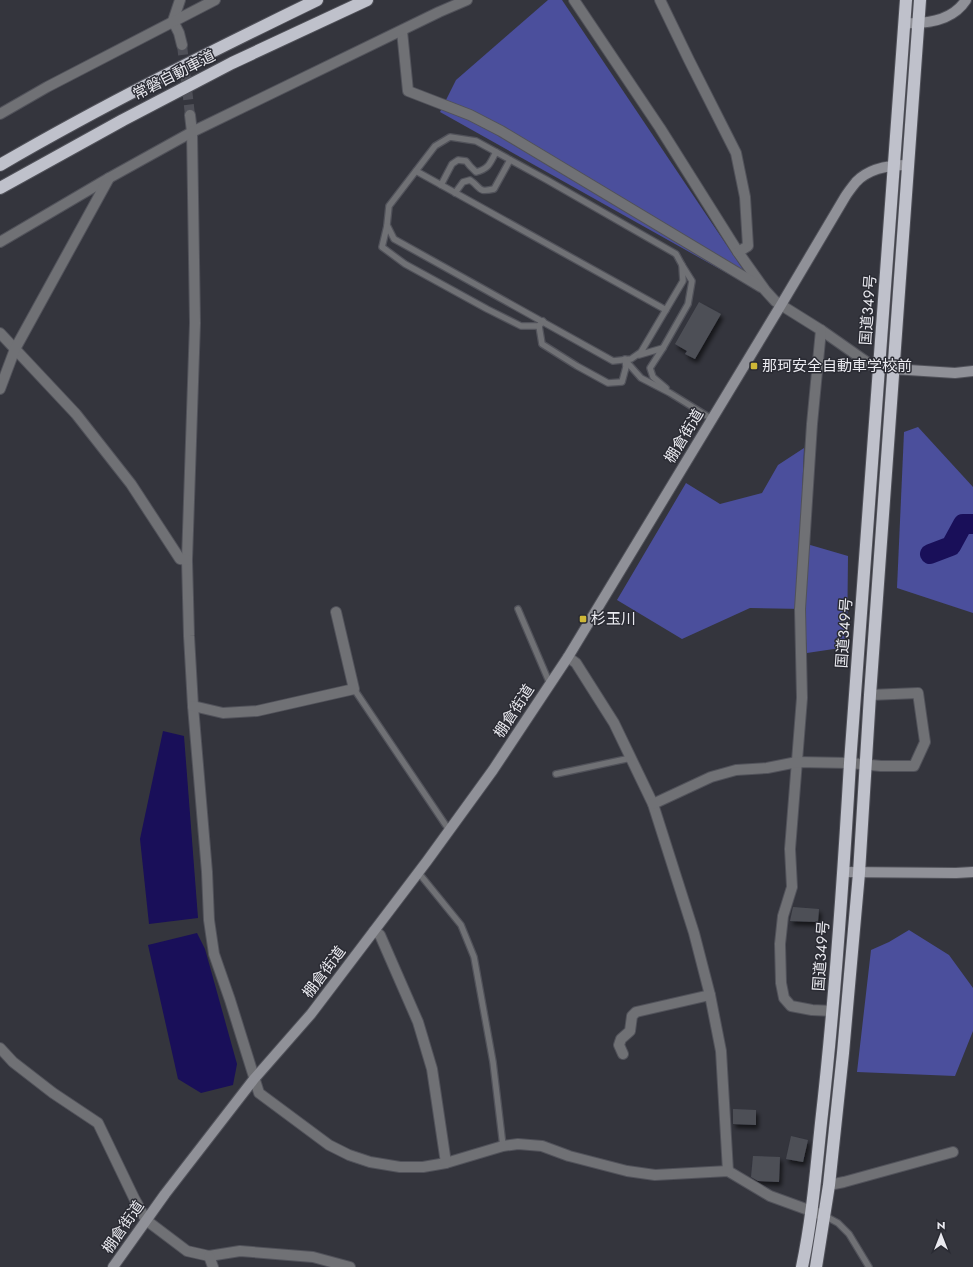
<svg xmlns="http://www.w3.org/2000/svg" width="973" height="1267" viewBox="0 0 973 1267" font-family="Jost,'Noto Sans JP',sans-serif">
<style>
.green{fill:#4b4f9c}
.water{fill:#190f59}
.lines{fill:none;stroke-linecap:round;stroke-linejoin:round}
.river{stroke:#190f59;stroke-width:20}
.building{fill:#4d4f57;filter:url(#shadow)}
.street-tunnel{stroke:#4f5058;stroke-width:10;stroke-dasharray:10 5;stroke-linecap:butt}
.lane-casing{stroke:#51525a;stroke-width:8}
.street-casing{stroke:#51525a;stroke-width:12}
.secondary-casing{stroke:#51525a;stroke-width:12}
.highway-casing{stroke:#51525a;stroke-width:14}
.lane{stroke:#707175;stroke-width:5.5}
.street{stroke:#707175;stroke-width:10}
.secondary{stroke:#909198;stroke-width:10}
.highway{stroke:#bfc1cb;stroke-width:12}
.poi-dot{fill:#cfb837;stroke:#2a2b33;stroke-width:1.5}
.labels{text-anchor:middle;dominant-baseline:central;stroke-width:3;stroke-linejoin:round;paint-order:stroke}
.street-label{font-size:15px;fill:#eaeaf0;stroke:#2a2b33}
.poi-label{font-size:15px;fill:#eaeaf0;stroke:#2a2b33;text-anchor:start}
</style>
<defs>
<filter id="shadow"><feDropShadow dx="2.5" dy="4" stdDeviation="2" flood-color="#0009"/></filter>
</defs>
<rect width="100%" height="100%" fill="#34353d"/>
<g class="green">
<path d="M 548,0 L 562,0 L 744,271 L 741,281 L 440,112 L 456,80 Z"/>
<path d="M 918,427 L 973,487 L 973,613 L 897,588 L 904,432 Z"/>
<path d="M 804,448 L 800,542 L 848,556 L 847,647 L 807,653 L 804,609 L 750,608 L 682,639 L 617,600 L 686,483 L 720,504 L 762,493 L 778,465 Z"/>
<path d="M 909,930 L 949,955 L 973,988 L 973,1031 L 955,1076 L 857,1072 L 871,950 L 889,942 Z"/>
</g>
<g class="water">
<path d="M 163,731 L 184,736 L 198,918 L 149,924 L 140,839 Z"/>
<path d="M 197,933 L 205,949 L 237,1064 L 233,1085 L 201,1093 L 178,1079 L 148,945 Z"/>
</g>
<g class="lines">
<path class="river" d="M 930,554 L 951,546 L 963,524 L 973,524"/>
</g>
<g class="building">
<path d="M 699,302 L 721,314 L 695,359 L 685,354 L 687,351 L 675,344 Z"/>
<path d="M 793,907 L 819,909 L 818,922 L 790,921 Z"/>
<path d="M 733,1109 L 756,1110 L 756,1125 L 733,1124 Z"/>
<path d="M 791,1136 L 808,1140 L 803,1162 L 786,1159 Z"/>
<path d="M 753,1156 L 780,1157 L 779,1182 L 758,1181 L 751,1177 Z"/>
</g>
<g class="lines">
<path class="street-tunnel" d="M 182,45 L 190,115"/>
<defs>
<g id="lane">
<path d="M 450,137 L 476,141 L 547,180 L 676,254 L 682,265 L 683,281 L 641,352 L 631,359 L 613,361 L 394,239 L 387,225 L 389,206 L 435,146 Z"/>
<path d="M 416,171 L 666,310"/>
<path d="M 441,185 L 452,164 L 458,160 L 466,161 L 470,166 L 476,172 C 489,169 490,163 496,152"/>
<path d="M 455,193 L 463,182 L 470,180 C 482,188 477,193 494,189 L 510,160"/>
<path d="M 387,226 L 382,247 L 405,264 L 487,309 L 521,326 L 539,326 L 543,321"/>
<path d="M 539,326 L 542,344 L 577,366 L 608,383 L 622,382 L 626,367 L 625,359"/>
<path d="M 663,348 L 650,368 L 653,377 L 666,388"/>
<path d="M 639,355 L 663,348 L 688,304 L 692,281 L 682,265"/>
<path d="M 625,360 L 641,378 L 670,393 L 712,419"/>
<path d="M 518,609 L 550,684"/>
<path d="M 354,689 L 449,830"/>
<path d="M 556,774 L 631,758"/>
<path d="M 418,872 L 461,925 L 474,957 L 493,1062 L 503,1146"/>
<path d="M 825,1216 L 838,1223 L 849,1234 L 869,1267"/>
</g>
<g id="street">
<path d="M 180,0 L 173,21 L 179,33 L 182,45"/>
<path d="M 574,0 L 660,128 L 738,252 L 765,290 L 775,301 L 781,305 L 821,330 L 871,365 L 879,367 L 893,369"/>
<path d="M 660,0 L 689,60 L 736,153 L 745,197 L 748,246 L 738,252"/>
<path d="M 402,31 L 408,91 L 470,115 L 501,131 L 761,287"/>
<path d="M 0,114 L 47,87 L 215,0"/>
<path d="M 190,115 L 192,132 L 195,323 L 187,560 L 189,636 L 193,706 L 207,872 L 209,920 L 214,954 L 230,1000 L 259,1093 L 329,1145 L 349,1155 L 370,1162 L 400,1167 L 423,1167 L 446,1163 L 503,1146 L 518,1144 L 542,1146 L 569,1156 L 627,1171 L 655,1175 L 728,1171 L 770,1196 L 825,1216"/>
<path d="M 0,242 L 109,178 L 192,132 L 439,12 L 467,0"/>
<path d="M 821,330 L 812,424 L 800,609 L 802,698 L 790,849 L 792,887 L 783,916 L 780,944 L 781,983 L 784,998 L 791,1006 L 812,1010 L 833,1011"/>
<path d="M 0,333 L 76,414 L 131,484 L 180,559 L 187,560"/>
<path d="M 0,389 L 15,349 L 109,178"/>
<path d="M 568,657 L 576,663 L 614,723 L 653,804 L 694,933 L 710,995 L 721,1051 L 728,1171"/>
<path d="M 193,706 L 223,713 L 257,711 L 354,689 L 336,612"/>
<path d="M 653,804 L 711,777 L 736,770 L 767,768 L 797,762 L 850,763 L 881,766 L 914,766 L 925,742 L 918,693 L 870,695"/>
<path d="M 374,931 L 380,935 L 418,1022 L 432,1069 L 446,1163"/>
<path d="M 0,1048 L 13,1062 L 53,1093 L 98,1123 L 134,1198 L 146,1220 L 187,1251 L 209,1256 L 240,1251 L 313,1257 L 350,1267"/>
<path d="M 623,1054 L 619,1045 L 621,1039 L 630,1031 L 632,1016 L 636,1012 L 710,995"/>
<path d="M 829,1185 L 844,1182 L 953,1152"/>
<path d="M 209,1256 L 213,1267"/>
</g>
<g id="secondary">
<path d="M 905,23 C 927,24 953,20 966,0"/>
<path d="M 893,369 L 955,373 L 973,371"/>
<path d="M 843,872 L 956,873 L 973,872"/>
<path d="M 113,1267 L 165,1194 L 254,1079 L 311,1014 L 427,861 L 493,770 L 568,657 L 781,305 L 845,197 C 848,192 852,187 856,182 C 869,168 890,165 908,165"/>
</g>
<g id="highway">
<path d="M 0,165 C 103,105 210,52 317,0"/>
<path d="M 0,188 L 123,120 L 232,63 L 367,0"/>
<path d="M 802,1267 C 812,1220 816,1171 821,1123 C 835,1003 843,883 850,763 L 906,0"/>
<path d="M 816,1267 L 829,1185 L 843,1053 L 859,873 L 870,695 L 920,0"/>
</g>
</defs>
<use href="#lane" class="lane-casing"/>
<use href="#street" class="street-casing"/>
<use href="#secondary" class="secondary-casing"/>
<use href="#highway" class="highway-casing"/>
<use href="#lane" class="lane"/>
<use href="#street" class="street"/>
<use href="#secondary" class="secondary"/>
<use href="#highway" class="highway"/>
</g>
<g class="poi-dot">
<rect x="750" y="362" width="8" height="8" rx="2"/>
<rect x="579" y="615" width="8" height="8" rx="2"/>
</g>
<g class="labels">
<g class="street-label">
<text transform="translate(174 75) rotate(-27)">常磐自動車道</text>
<text transform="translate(868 310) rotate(-86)">国道349号</text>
<text transform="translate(684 436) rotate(-59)">棚倉街道</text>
<text transform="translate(844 633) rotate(-86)">国道349号</text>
<text transform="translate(514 711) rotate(-57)">棚倉街道</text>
<text transform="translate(821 956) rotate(-86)">国道349号</text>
<text transform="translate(324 972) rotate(-53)">棚倉街道</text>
<text transform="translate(123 1227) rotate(-55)">棚倉街道</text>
</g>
<g class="poi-label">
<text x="762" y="366">那珂安全自動車学校前</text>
<text x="591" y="619">杉玉川</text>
</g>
</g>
<g transform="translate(941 1235)" stroke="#2a2b33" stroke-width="3" paint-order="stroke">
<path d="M0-3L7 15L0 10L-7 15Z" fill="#eaeaf0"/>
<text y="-6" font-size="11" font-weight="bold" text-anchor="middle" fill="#eaeaf0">N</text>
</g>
</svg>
